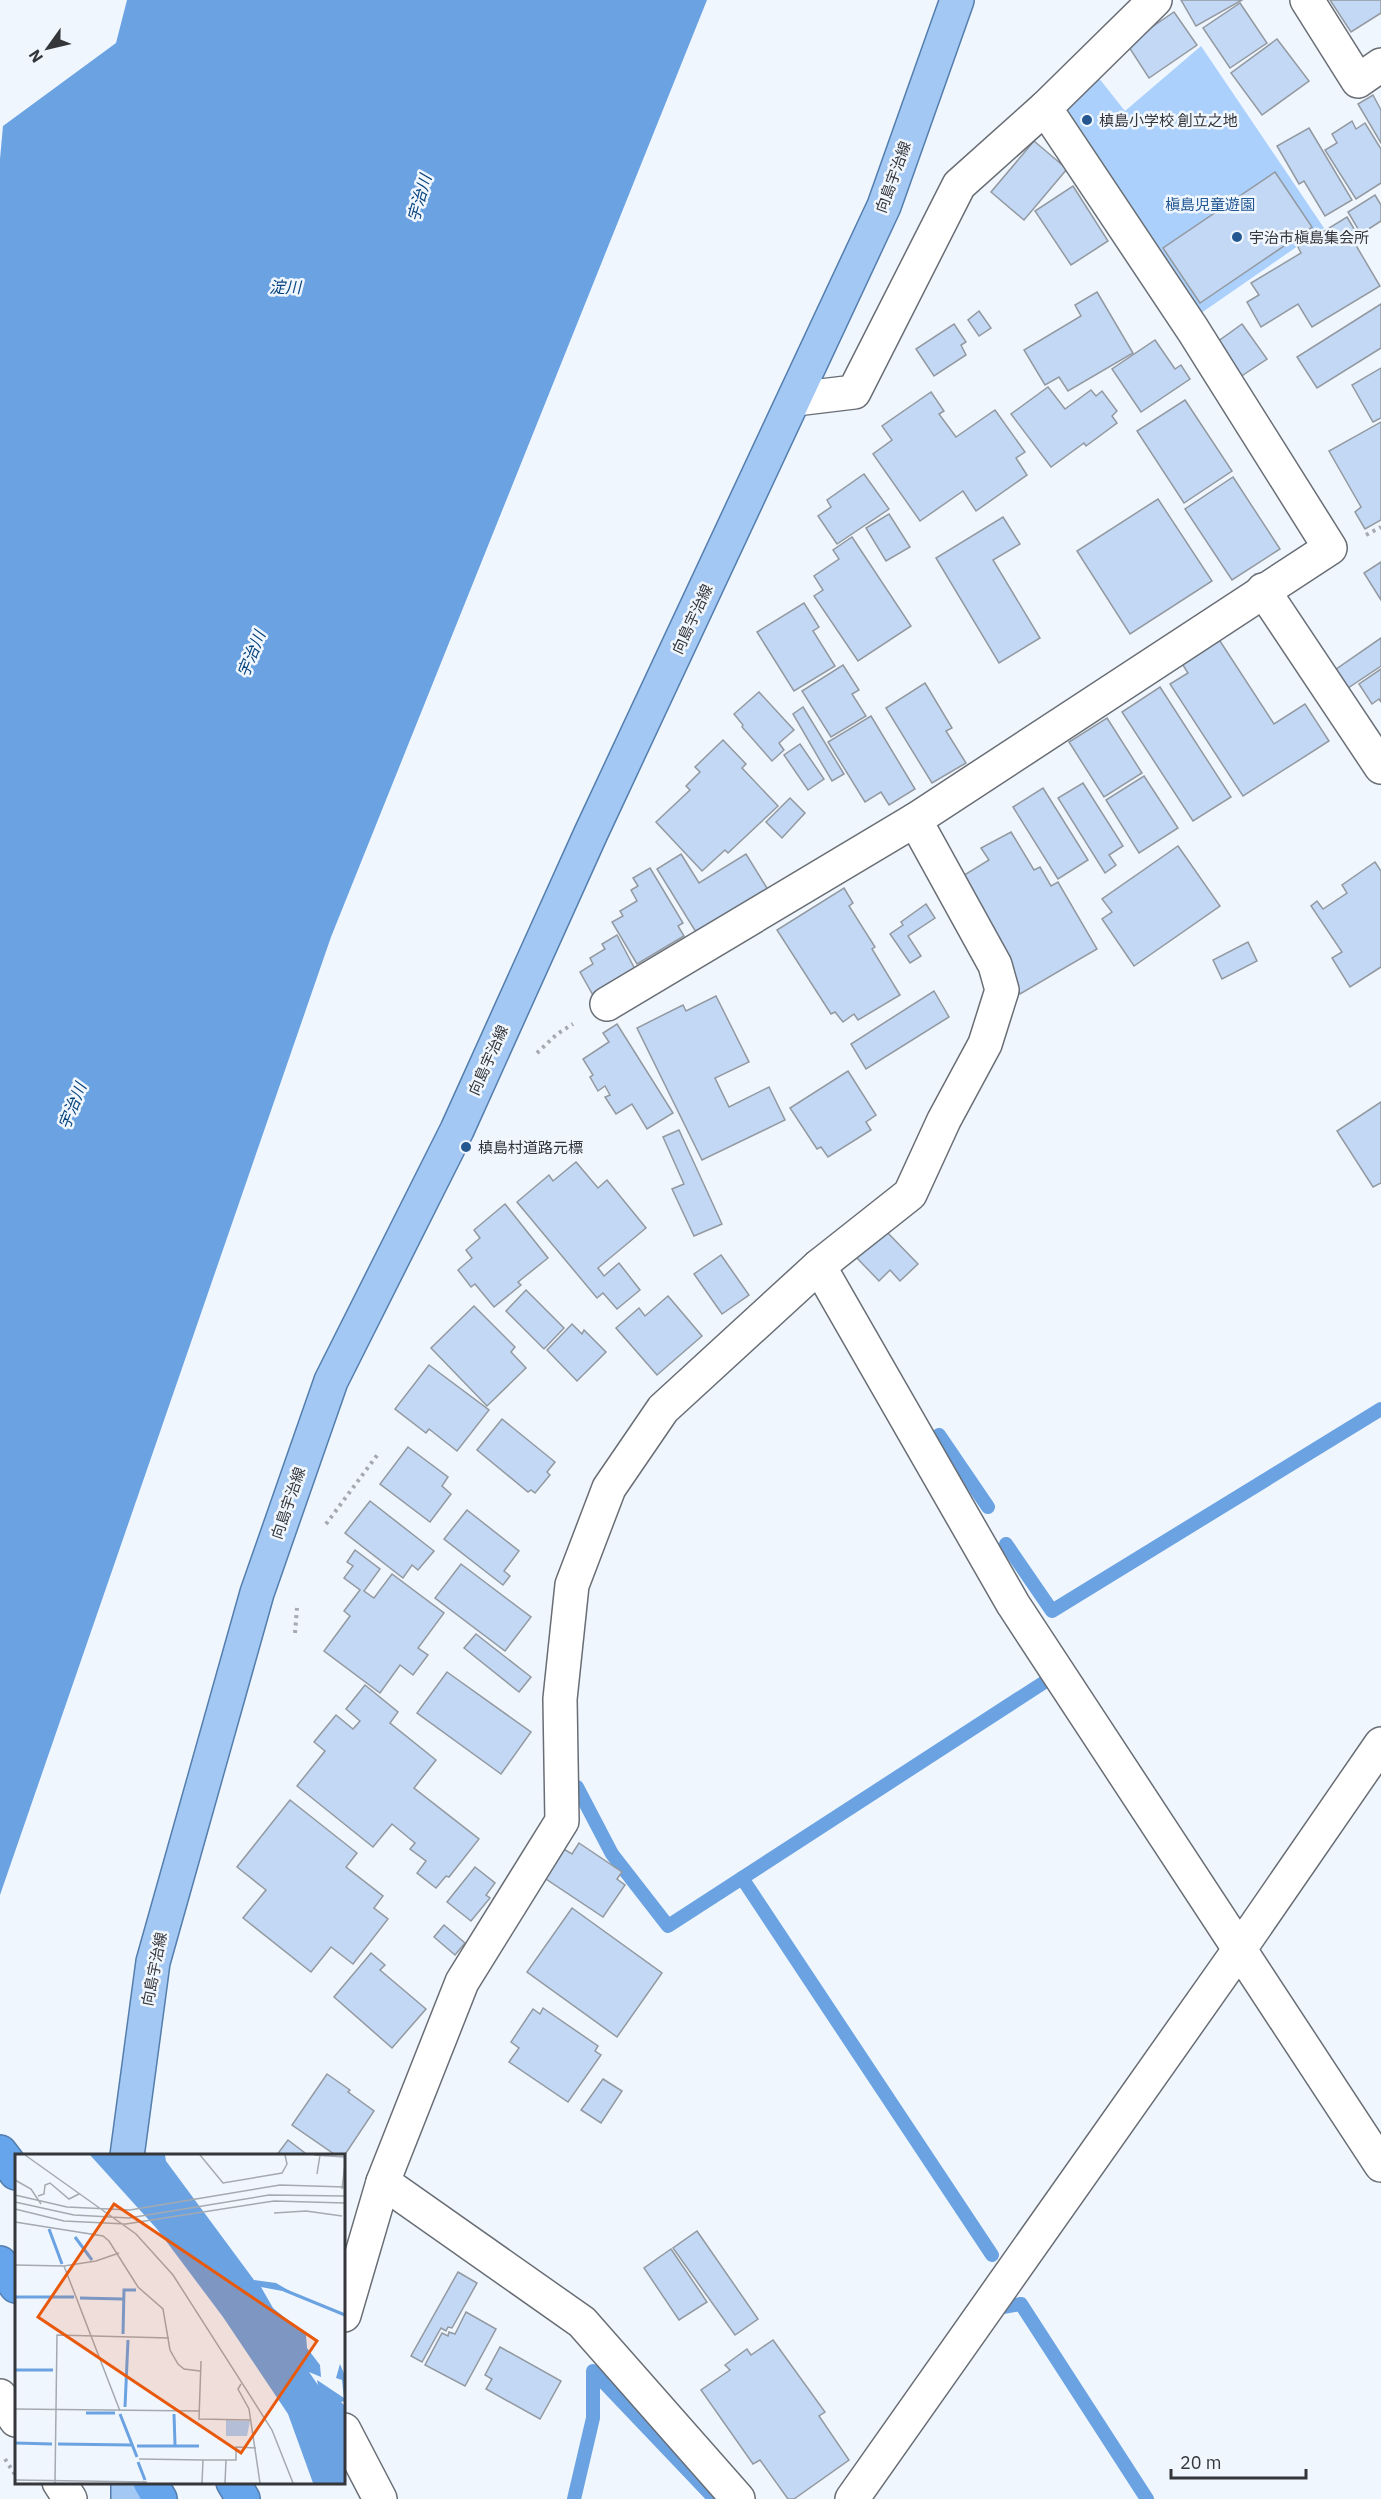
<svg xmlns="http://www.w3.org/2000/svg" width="1381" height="2499" viewBox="0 0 1381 2499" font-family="'IBM Plex Sans','Noto Sans JP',sans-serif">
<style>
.green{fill:#abd0fb}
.water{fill:#6aa2e2}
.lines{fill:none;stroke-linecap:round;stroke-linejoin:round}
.stream{stroke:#6aa2e2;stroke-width:14}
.building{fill:#c2d8f4;stroke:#9399a0;stroke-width:1.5}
.minor-casing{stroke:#696e75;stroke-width:36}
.major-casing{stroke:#547ead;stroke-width:36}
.highway-casing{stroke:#547ead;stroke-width:36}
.path{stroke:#a5a9b0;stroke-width:4;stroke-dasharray:3 4.5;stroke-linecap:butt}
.minor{stroke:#fff;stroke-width:33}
.major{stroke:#a3c8f3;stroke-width:33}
.highway{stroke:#66a4eb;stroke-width:33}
.poi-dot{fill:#255891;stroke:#f0f6fe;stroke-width:2}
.labels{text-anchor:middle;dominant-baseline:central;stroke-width:5;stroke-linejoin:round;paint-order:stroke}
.poi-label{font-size:15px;fill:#34363a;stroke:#f0f6fe;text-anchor:start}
.street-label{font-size:15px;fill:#34363a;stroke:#f0f6fe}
.park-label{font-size:15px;fill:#1f5692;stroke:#f0f6fe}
.water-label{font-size:16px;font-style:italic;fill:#05427c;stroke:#f0f6fe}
.inset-river{fill:none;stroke:#6aa2e2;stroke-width:3}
.inset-road{fill:none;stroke:#a5a9b0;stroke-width:1.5}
.view{fill:#e8590c;fill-opacity:0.15;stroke:#e8590c;stroke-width:3}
.inset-edge{fill:none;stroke:#34363a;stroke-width:3}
</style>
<rect width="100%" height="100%" fill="#f0f6fe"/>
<path class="green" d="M 1201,46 L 1324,228 L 1191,320 L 1052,110 L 1094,72 L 1125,111 Z"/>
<path class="water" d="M 127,0 L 707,0 L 331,937 L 0,1895 L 0,159 L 3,126 L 116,43 Z"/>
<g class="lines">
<g class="stream">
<path d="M 939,1435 L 988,1507"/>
<path d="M 1006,1544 L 1052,1611 L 1381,1409"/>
<path d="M 577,1787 L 612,1854 L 668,1926 L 1043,1683"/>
<path d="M 742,1878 L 992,2255"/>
<path d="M 1003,2307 L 1021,2304 L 1147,2499"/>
<path d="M 574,2499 L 593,2418 L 593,2371 L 715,2499"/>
</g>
</g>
<g class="building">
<path d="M 1181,0 L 1242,0 L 1196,26 Z"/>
<path d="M 1330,0 L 1381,0 L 1381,13 L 1351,32 Z"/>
<path d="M 1240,3 L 1267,43 L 1230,68 L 1203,28 Z"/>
<path d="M 1174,12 L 1197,45 L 1149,78 L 1127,44 Z"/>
<path d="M 1277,39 L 1309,81 L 1262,115 L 1231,73 Z"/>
<path d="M 1373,95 L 1381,110 L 1381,143 L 1358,104 Z"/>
<path d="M 1352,121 L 1356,129 L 1365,123 L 1381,149 L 1381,183 L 1356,199 L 1325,150 L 1337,143 L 1332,134 Z"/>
<path d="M 1309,128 L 1352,200 L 1325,216 L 1304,181 L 1299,184 L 1277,146 Z"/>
<path d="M 1034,141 L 1067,169 L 1024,220 L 991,192 Z"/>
<path d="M 1275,172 L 1312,227 L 1200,303 L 1163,248 Z"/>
<path d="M 1073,186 L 1108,241 L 1071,265 L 1035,211 Z"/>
<path d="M 1375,195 L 1381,205 L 1381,221 L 1361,234 L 1348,212 Z"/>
<path d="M 1347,217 L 1360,239 L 1354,242 L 1380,286 L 1312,327 L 1298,304 L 1261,327 L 1247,302 L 1259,295 L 1251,283 L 1301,253 L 1298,247 Z"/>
<path d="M 1097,292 L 1133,353 L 1068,391 L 1059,377 L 1045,385 L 1024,350 L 1081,316 L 1075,305 Z"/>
<path d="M 1381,304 L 1381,348 L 1317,388 L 1297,357 Z"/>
<path d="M 979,311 L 991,328 L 979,336 L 968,320 Z"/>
<path d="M 954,324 L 966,342 L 961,345 L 966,355 L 934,376 L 916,349 Z"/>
<path d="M 1242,324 L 1267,359 L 1237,379 L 1213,345 Z"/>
<path d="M 1155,340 L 1175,369 L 1181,365 L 1190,379 L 1141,412 L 1112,369 Z"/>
<path d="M 1381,368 L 1381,418 L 1373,422 L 1352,385 Z"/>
<path d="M 1048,387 L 1065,409 L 1091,390 L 1096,396 L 1102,391 L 1117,411 L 1112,416 L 1117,423 L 1086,446 L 1084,443 L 1051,467 L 1011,414 Z"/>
<path d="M 931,392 L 944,411 L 939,414 L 956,437 L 995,410 L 1025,452 L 1016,458 L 1027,475 L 976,511 L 963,491 L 920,521 L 873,454 L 892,440 L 882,426 Z"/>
<path d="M 1185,400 L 1232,471 L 1184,503 L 1137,431 Z"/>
<path d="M 1381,422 L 1381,520 L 1365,529 L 1355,512 L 1361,507 L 1329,451 Z"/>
<path d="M 864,474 L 889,509 L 837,544 L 818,516 L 831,507 L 827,500 Z"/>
<path d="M 1233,477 L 1280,549 L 1232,580 L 1185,509 Z"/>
<path d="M 1158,499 L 1212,581 L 1130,634 L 1077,551 Z"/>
<path d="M 889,514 L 910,547 L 886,561 L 866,528 Z"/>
<path d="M 1003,517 L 1020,544 L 993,560 L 1040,638 L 999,663 L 936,558 Z"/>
<path d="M 852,537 L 911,626 L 858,661 L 814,596 L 823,590 L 814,576 L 839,559 L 833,550 Z"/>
<path d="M 1381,562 L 1381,600 L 1364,573 Z"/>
<path d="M 804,603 L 819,627 L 813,631 L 835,666 L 794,691 L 757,632 Z"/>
<path d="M 1218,638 L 1274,724 L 1305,704 L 1329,741 L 1243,796 L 1170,684 L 1188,673 L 1181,662 Z"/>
<path d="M 1381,638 L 1381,666 L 1345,690 L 1332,672 Z"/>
<path d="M 843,665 L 859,690 L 852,694 L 866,716 L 831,737 L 802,691 Z"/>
<path d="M 1381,669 L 1381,702 L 1379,699 L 1372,704 L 1359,684 Z"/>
<path d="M 925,683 L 952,728 L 946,731 L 966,763 L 932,783 L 886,708 Z"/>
<path d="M 1160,687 L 1231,797 L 1193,821 L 1122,712 Z"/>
<path d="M 759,692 L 794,730 L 779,743 L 784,750 L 772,761 L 742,727 L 743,725 L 734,714 Z"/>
<path d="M 803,707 L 844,774 L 832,781 L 793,714 Z"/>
<path d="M 871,716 L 915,789 L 889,805 L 881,792 L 865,802 L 828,742 Z"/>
<path d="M 1107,718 L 1142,773 L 1104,797 L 1069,742 Z"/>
<path d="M 723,740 L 746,764 L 742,768 L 778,806 L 728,853 L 725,850 L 702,871 L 656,822 L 690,790 L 686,786 L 700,772 L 695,767 Z"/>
<path d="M 800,744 L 824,779 L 808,790 L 784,755 Z"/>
<path d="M 1144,776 L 1178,828 L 1139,853 L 1106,800 Z"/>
<path d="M 1083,783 L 1123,846 L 1109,855 L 1116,865 L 1105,873 L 1058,798 Z"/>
<path d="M 1043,788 L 1088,860 L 1058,879 L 1013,807 Z"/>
<path d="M 790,798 L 805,813 L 782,838 L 766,822 Z"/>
<path d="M 1011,832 L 1034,870 L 1040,867 L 1051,886 L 1058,882 L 1097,949 L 1020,994 L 990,943 L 961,877 L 989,860 L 981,848 Z"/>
<path d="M 1178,846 L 1220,906 L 1134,966 L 1102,919 L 1112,912 L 1102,899 Z"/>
<path d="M 681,854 L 699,883 L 746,854 L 770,893 L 699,937 L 657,869 Z"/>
<path d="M 1375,862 L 1381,871 L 1381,967 L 1350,987 L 1332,958 L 1342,952 L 1311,906 L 1317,901 L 1323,909 L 1347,893 L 1342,885 Z"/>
<path d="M 650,868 L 683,923 L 678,926 L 684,936 L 637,964 L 612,922 L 623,916 L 620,911 L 637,901 L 631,890 L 638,886 L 633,878 Z"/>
<path d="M 844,888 L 853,903 L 849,906 L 875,947 L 872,949 L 900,995 L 858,1020 L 854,1014 L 843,1022 L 835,1012 L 831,1014 L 777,930 Z"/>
<path d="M 926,904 L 935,918 L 908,936 L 921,956 L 910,963 L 890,934 L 903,925 L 901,922 Z"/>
<path d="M 617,935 L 637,973 L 594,997 L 580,972 L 593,964 L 590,958 L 605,949 L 602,944 Z"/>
<path d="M 1248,942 L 1257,961 L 1222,979 L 1213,960 Z"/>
<path d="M 934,991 L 949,1017 L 866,1069 L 851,1044 Z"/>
<path d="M 716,996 L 749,1062 L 715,1078 L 729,1107 L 769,1087 L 785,1120 L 702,1160 L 637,1028 L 683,1005 L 686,1011 Z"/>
<path d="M 617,1024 L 673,1113 L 647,1129 L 632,1104 L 616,1114 L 605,1097 L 610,1095 L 605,1086 L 598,1091 L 590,1077 L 593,1075 L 583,1059 L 609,1042 L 603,1033 Z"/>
<path d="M 848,1071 L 876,1115 L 866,1122 L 871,1130 L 828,1157 L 821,1147 L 817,1149 L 790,1108 Z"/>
<path d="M 1381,1102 L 1381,1183 L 1373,1187 L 1337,1131 Z"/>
<path d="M 679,1130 L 722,1224 L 694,1236 L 672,1189 L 684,1184 L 663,1137 Z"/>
<path d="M 576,1162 L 598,1188 L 607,1180 L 646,1228 L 598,1268 L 604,1276 L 619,1263 L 640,1290 L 617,1309 L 603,1293 L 597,1298 L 517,1202 L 549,1175 L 553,1181 Z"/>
<path d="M 505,1204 L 548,1258 L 518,1282 L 521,1285 L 494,1307 L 475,1284 L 471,1287 L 458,1270 L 472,1258 L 466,1250 L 480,1238 L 474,1230 Z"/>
<path d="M 884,1229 L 918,1264 L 900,1281 L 890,1270 L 879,1281 L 856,1257 Z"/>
<path d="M 721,1255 L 749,1295 L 722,1314 L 694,1274 Z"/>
<path d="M 526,1290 L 564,1328 L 544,1349 L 506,1311 Z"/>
<path d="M 668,1296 L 702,1336 L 657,1375 L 616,1328 L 639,1308 L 645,1316 Z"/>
<path d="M 474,1306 L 515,1347 L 511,1352 L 526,1368 L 487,1406 L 431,1348 Z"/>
<path d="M 572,1324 L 582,1334 L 584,1330 L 606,1352 L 577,1381 L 547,1350 Z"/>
<path d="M 429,1365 L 489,1410 L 457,1451 L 429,1429 L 426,1433 L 395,1409 Z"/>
<path d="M 502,1419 L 555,1462 L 547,1472 L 550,1475 L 535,1493 L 531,1490 L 528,1492 L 477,1450 Z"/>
<path d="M 408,1447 L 448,1477 L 442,1486 L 451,1494 L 430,1522 L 380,1484 Z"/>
<path d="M 370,1501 L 434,1551 L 418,1570 L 412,1565 L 403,1578 L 345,1533 Z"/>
<path d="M 467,1510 L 519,1551 L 504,1571 L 510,1576 L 503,1585 L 444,1539 Z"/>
<path d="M 355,1550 L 380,1569 L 364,1591 L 374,1598 L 392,1574 L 444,1613 L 418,1648 L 428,1655 L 413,1675 L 400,1665 L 380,1693 L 324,1651 L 350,1616 L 344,1611 L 360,1590 L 344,1578 L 353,1566 L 347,1562 Z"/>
<path d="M 461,1564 L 531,1617 L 505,1651 L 435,1598 Z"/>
<path d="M 476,1634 L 531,1677 L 519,1692 L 464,1648 Z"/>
<path d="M 447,1672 L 531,1732 L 501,1774 L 417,1713 Z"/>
<path d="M 365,1685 L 398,1712 L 390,1723 L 436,1760 L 414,1788 L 479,1839 L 449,1877 L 446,1876 L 436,1888 L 417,1873 L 426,1861 L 410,1849 L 415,1843 L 392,1824 L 373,1847 L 297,1786 L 325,1751 L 314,1742 L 336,1715 L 353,1729 L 360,1721 L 346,1709 Z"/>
<path d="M 290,1800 L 357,1853 L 346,1867 L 383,1896 L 374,1908 L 388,1919 L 353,1964 L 331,1947 L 311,1972 L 243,1918 L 266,1890 L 237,1867 Z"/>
<path d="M 579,1843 L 622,1872 L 617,1879 L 625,1885 L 603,1917 L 543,1877 L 562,1848 L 572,1854 Z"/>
<path d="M 475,1867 L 495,1883 L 486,1895 L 490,1898 L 471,1921 L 447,1902 Z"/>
<path d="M 572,1908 L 662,1973 L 617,2037 L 527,1972 Z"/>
<path d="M 444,1925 L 465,1943 L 455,1955 L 434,1937 Z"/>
<path d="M 371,1953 L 385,1965 L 380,1970 L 426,2009 L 392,2048 L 334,1997 Z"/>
<path d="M 543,2008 L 598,2046 L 595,2051 L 601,2055 L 568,2102 L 509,2062 L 519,2048 L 511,2042 L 533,2009 L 540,2014 Z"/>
<path d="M 327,2074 L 350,2090 L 348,2092 L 374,2111 L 344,2156 L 337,2156 L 292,2125 Z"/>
<path d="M 603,2079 L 622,2091 L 601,2123 L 581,2110 Z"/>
<path d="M 288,2140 L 309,2156 L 276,2156 Z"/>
<path d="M 697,2231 L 758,2319 L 735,2335 L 673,2248 Z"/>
<path d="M 671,2249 L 707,2302 L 679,2320 L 644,2268 Z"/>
<path d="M 458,2272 L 477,2283 L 452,2328 L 448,2327 L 446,2331 L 441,2328 L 422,2362 L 411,2356 Z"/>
<path d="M 466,2312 L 496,2329 L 465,2386 L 425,2365 L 442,2333 L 448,2336 L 449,2332 L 455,2334 Z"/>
<path d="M 773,2340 L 825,2412 L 819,2416 L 849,2460 L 794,2499 L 788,2499 L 760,2460 L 753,2464 L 701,2390 L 730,2370 L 725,2365 L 747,2349 L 751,2355 Z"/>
<path d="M 500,2347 L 561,2381 L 540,2419 L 486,2389 L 492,2379 L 485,2375 Z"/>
</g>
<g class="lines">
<defs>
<g id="minor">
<path d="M 1307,0 L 1358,81 L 1381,65"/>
<path d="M 796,399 L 854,392 L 959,185 L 1045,108 L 1155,0"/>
<path d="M 1263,590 L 1381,767"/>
<path d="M 607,1004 L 915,820 L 1330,548 L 1193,330 L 1045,108"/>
<path d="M 819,1266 L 1013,1604 L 1381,2165"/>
<path d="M 383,2182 L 582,2322 L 738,2499"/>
<path d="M 344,2315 L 383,2182 L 462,1982 L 562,1821 L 560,1699 L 572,1585 L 609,1488 L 663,1409 L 819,1266 L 910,1194 L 944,1120 L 985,1044 L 1002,990 L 995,965 L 915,820"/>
<path d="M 0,2396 L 16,2420"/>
<path d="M 344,2430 L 380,2499"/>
<path d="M 59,2482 L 70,2499"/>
<path d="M 852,2499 L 1239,1950 L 1381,1744"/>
</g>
<g id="major">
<path d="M 127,2156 L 153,1962 L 257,1593 L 331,1381 L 457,1130 L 591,833 L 884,206 L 957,0"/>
<path d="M 128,2482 L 128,2499"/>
</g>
<g id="highway">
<path d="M 0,2152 L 16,2173"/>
<path d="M 0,2263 L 16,2286"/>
<path d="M 150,2482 L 160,2499"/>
<path d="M 233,2482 L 243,2499"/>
</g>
</defs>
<use href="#minor" class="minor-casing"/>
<use href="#major" class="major-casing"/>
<use href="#highway" class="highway-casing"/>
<g class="path">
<path d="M 1366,535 L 1381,527"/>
<path d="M 537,1053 L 557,1034 L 573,1024"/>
<path d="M 326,1524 L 378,1454"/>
<path d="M 295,1633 L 297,1608"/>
<path d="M 5,2459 L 16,2476"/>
</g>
<use href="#minor" class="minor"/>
<use href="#major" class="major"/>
<use href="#highway" class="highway"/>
</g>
<g class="poi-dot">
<circle cx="1087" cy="120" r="6"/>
<circle cx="1237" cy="237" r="6"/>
<circle cx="466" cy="1147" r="6"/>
</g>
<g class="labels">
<g class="poi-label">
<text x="1099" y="120">槙島小学校 創立之地</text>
<text x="1249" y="237">宇治市槇島集会所</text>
<text x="478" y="1147">槙島村道路元標</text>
</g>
<g class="street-label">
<text transform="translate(893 177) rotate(-70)">向島宇治線</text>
<text transform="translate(692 619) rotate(-65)">向島宇治線</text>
<text transform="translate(488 1060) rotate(-66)">向島宇治線</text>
<text transform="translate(288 1503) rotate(-71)">向島宇治線</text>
<text transform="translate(154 1969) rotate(-79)">向島宇治線</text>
</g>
<g class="park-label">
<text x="1210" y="204">槇島児童遊園</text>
</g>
<g class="water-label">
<text transform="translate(419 198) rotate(-74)">宇治川</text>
<text x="285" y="287">淀川</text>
<text transform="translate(251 654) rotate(-68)">宇治川</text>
<text transform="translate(72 1106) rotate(-68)">宇治川</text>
</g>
</g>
<g transform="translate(15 2154)">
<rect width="330" height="330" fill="#f0f6fe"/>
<path d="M 211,266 L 235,267 L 232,282 L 211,282 Z" fill="#abd0fb"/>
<path d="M 75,1 L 150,1 L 151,7 L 239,126 L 261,129 L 278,139 L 246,133 L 258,154 L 291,181 L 292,194 L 305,211 L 306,223 L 294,218 L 303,231 L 302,226 L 329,244 L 327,226 L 321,224 L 325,210 L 330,222 L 330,247 L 326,248 L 330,252 L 330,329 L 298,329 L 273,260 L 208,163 L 142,75 Z" fill="#6aa2e2"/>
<path class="inset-river" d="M 34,75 L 47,110M 60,83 L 77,106M 269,136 L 330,161M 0,143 L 59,143M 65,144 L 108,145M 108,180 L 109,136 L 121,136M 0,216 L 38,216M 110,253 L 113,186M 71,259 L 100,259M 105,260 L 122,303M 159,260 L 160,291M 0,289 L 37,290M 43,290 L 116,291M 122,292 L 184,292M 123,308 L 130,326"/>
<path class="inset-road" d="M 10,1 L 121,80 L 158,121 L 257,276 L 278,329M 185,1 L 208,29 L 267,19 L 272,10 L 270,1M 299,1 L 330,3M 302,20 L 305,1M 0,26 L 16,35 L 26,50M 327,35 L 330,10M 0,41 L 52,53 L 115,56 L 265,31 L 330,33M 23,42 L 29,40 L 30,31 L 35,29 L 54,45 L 64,40M 0,48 L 59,61 L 114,64 L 254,41 L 330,42M 0,55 L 49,67 L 111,70 L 259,47 L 330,49M 259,59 L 291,57 L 327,62M 0,68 L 88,82 L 94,87 L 123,133 L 148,155 L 155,196 L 163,210 L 169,215 L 185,217M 0,111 L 49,112 L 81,107 L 104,99M 49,112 L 105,257M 186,207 L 184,265 L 236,266M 226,230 L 223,235 L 234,255 L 245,329M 0,255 L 185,257M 124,305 L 188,306 L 187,329M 188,306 L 221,306 L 221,293 L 241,294M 0,326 L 132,328M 40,329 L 42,181 L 154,184M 210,329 L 211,306"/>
<path class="view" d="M 99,50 L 302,187 L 226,299 L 23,163 Z"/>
<rect width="330" height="330" class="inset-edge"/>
</g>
<g transform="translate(48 48) rotate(236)" stroke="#f0f6fe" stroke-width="4.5" paint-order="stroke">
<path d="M0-4.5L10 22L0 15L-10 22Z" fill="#34363a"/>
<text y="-9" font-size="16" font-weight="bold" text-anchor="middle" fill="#34363a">N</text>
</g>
<path d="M1171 2469v9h135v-9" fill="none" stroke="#34363a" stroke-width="3"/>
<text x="1180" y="2469" font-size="18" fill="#34363a" stroke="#f0f6fe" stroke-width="4.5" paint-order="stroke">20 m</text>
</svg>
